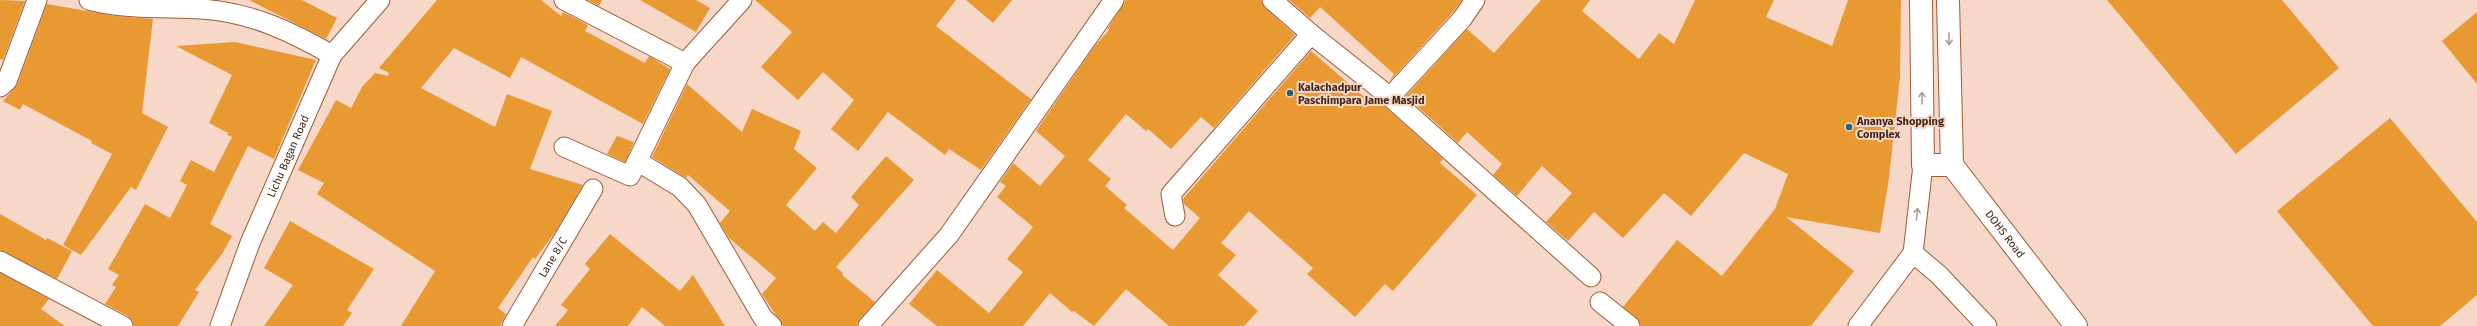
<svg xmlns="http://www.w3.org/2000/svg" width="2477" height="326" viewBox="0 0 2477 326" font-family="'Fira Sans',sans-serif">
<style>
.building{fill:#e99931}
.lines{fill:none;stroke-linecap:round;stroke-linejoin:round}
.minor-casing{stroke:#9f5b35;stroke-width:21}
.tertiary-casing{stroke:#9f5b35;stroke-width:24}
.minor{stroke:#fff;stroke-width:19}
.tertiary{stroke:#fff;stroke-width:22}
.oneway{stroke:#ab9d96}
.poi-dot{fill:#27627b;stroke:#f7d8c8;stroke-width:1.5}
.labels{text-anchor:middle;dominant-baseline:central;stroke-width:4;stroke-linejoin:round;paint-order:stroke}
.poi-label{font-size:11px;font-weight:bold;fill:#442616;stroke:#f7d8c8;text-anchor:start}
.street-label{font-size:11px;fill:#442616;stroke:#f7d8c8}
</style>
<rect width="100%" height="100%" fill="#f7d8c8"/>
<g class="building">
<path d="M 0,0 L 25,1 L 3,60 L 0,59 Z"/>
<path d="M 249,0 L 302,0 L 337,18 L 326,39 Z"/>
<path d="M 437,0 L 541,0 L 561,16 L 563,12 L 588,25 L 585,31 L 645,63 L 649,56 L 670,69 L 643,124 L 521,57 L 510,78 L 454,48 L 421,88 L 495,127 L 507,94 L 552,111 L 530,169 L 583,185 L 556,231 L 535,259 L 533,257 L 498,308 L 506,314 L 500,326 L 401,326 L 435,271 L 317,194 L 324,183 L 298,170 L 336,100 L 351,108 L 362,87 L 375,73 L 388,76 L 389,73 L 379,68 Z"/>
<path d="M 588,0 L 602,0 L 599,6 Z"/>
<path d="M 640,0 L 696,0 L 710,8 L 696,32 Z"/>
<path d="M 755,0 L 956,0 L 936,26 L 1031,99 L 981,170 L 949,149 L 945,155 L 888,112 L 858,151 L 831,129 L 854,100 L 823,72 L 798,100 L 761,67 L 792,32 Z"/>
<path d="M 966,0 L 1012,0 L 993,23 Z"/>
<path d="M 1126,0 L 1261,0 L 1265,8 L 1295,35 L 1214,128 L 1201,117 L 1171,149 L 1148,129 L 1146,131 L 1126,114 L 1088,160 L 1111,179 L 1105,186 L 1127,205 L 1124,208 L 1173,250 L 1200,218 L 1184,204 L 1183,199 L 1311,51 L 1370,102 L 1373,98 L 1383,105 L 1443,159 L 1440,163 L 1477,195 L 1393,291 L 1385,284 L 1355,317 L 1307,274 L 1313,268 L 1249,211 L 1221,243 L 1236,255 L 1218,275 L 1258,311 L 1244,326 L 1169,326 L 1126,289 L 1094,326 L 1074,311 L 1072,312 L 1050,293 L 1023,326 L 937,326 L 909,304 L 937,270 L 989,313 L 1023,272 L 1007,259 L 1033,227 L 997,197 L 1006,186 L 1000,182 L 1013,163 L 1040,186 L 1065,156 L 1036,131 L 1094,47 L 1109,30 L 1108,28 Z"/>
<path d="M 1289,0 L 1462,0 L 1453,12 L 1389,82 L 1394,74 L 1320,7 L 1310,18 Z"/>
<path d="M 1541,0 L 1590,0 L 1582,11 L 1639,59 L 1659,33 L 1674,44 L 1695,0 L 1774,0 L 1766,17 L 1832,46 L 1848,0 L 1901,0 L 1900,77 L 1889,178 L 1880,233 L 1786,217 L 1854,271 L 1811,326 L 1641,326 L 1637,318 L 1623,307 L 1677,240 L 1722,276 L 1775,209 L 1788,174 L 1744,153 L 1691,216 L 1664,193 L 1623,238 L 1594,212 L 1568,241 L 1546,222 L 1572,193 L 1542,166 L 1517,196 L 1493,175 L 1502,164 L 1467,132 L 1458,143 L 1406,96 L 1467,29 L 1494,53 Z"/>
<path d="M 2107,0 L 2282,0 L 2339,68 L 2236,154 Z"/>
<path d="M 47,4 L 115,16 L 153,19 L 142,113 L 168,127 L 136,190 L 131,187 L 81,255 L 63,245 L 112,154 L 91,143 L 92,141 L 23,104 L 20,110 L 3,101 L 17,85 Z"/>
<path d="M 2477,12 L 2477,84 L 2442,41 Z"/>
<path d="M 235,42 L 316,60 L 274,159 L 248,146 L 210,224 L 232,236 L 222,254 L 195,290 L 199,292 L 178,326 L 134,326 L 128,316 L 105,304 L 116,287 L 112,285 L 119,275 L 108,269 L 145,204 L 170,218 L 187,185 L 180,181 L 191,160 L 214,172 L 232,137 L 227,135 L 228,133 L 209,123 L 232,75 L 176,46 Z"/>
<path d="M 687,84 L 742,132 L 752,109 L 801,131 L 794,149 L 817,168 L 786,205 L 815,231 L 823,222 L 836,233 L 859,205 L 851,197 L 886,156 L 914,180 L 836,267 L 843,273 L 842,275 L 875,302 L 860,319 L 857,326 L 783,326 L 762,294 L 776,278 L 729,238 L 720,223 L 730,211 L 688,175 L 686,178 L 652,157 Z"/>
<path d="M 2390,118 L 2477,222 L 2477,295 L 2440,326 L 2373,326 L 2277,211 Z"/>
<path d="M 617,136 L 634,142 L 625,162 L 607,154 Z"/>
<path d="M 0,214 L 46,240 L 47,238 L 72,251 L 57,279 L 0,250 Z"/>
<path d="M 290,221 L 374,269 L 347,310 L 352,313 L 343,326 L 264,326 L 293,285 L 264,268 Z"/>
<path d="M 610,234 L 680,291 L 693,275 L 725,326 L 665,326 L 642,307 L 628,326 L 555,326 L 568,310 L 561,305 L 590,269 L 585,264 Z"/>
<path d="M 0,273 L 49,299 L 41,309 L 65,326 L 0,326 Z"/>
</g>
<g class="lines">
<defs>
<g id="minor">
<path d="M 89,0 C 126,10 163,7 201,9 C 250,12 290,31 332,55"/>
<path d="M 564,0 L 685,63"/>
<path d="M 1272,0 L 1311,34 L 1390,97 L 1591,277"/>
<path d="M 0,87 L 7,81 L 37,0"/>
<path d="M 1390,97 L 1462,19 L 1475,0"/>
<path d="M 564,147 L 630,176 L 685,63 L 742,0"/>
<path d="M 637,161 L 680,187 L 697,205 L 763,318 L 772,326"/>
<path d="M 1175,216 L 1171,194 L 1311,34"/>
<path d="M 1913,253 L 1939,275 L 1987,326"/>
<path d="M 1913,253 L 1923,165"/>
<path d="M 0,261 L 123,326"/>
<path d="M 1600,302 L 1630,326"/>
<path id="s1" d="M 220,326 L 250,243 L 332,55 L 380,0"/>
<path id="s2" d="M 512,326 L 593,189"/>
<path d="M 868,326 L 949,235 L 1114,0"/>
<path d="M 1858,326 L 1913,253"/>
</g>
<g id="tertiary">
<path d="M 1921,0 L 1923,165 L 1952,165"/>
<path d="M 1948,0 L 1952,165"/>
<path id="s3" d="M 1952,165 L 2076,326"/>
</g>
</defs>
<use href="#minor" class="minor-casing"/>
<use href="#tertiary" class="tertiary-casing"/>
<use href="#minor" class="minor"/>
<use href="#tertiary" class="tertiary"/>
</g>
<defs><path id="oneway-shaft" d="M-6 0H5M1.5-3L5.5 0L1.5 3" fill="none" stroke-width="1.6" stroke-linecap="round" stroke-linejoin="round"/></defs>
<g class="oneway">
<use href="#oneway-shaft" transform="translate(1949 39) rotate(89)"/>
<use href="#oneway-shaft" transform="translate(1922 98) rotate(-91)"/>
<use href="#oneway-shaft" transform="translate(1917 214) rotate(-84)"/>
</g>
<g class="poi-dot">
<circle cx="1290" cy="93" r="4"/>
<circle cx="1849" cy="127" r="4"/>
</g>
<g class="labels">
<g class="poi-label">
<text x="1298" y="87">Kalachadpur<tspan x="1298" dy="13">Paschimpara Jame Masjid</tspan></text>
<text x="1857" y="121">Ananya Shopping<tspan x="1857" dy="13">Complex</tspan></text>
</g>
<g class="street-label">
<text stroke="none"><textPath href="#s1" startOffset="183">Lichu Bagan Road</textPath></text>
<text stroke="none"><textPath href="#s3" startOffset="87">DOHS Road</textPath></text>
<text stroke="none"><textPath href="#s2" startOffset="80">Lane 8/C</textPath></text>
</g>
</g>
</svg>
